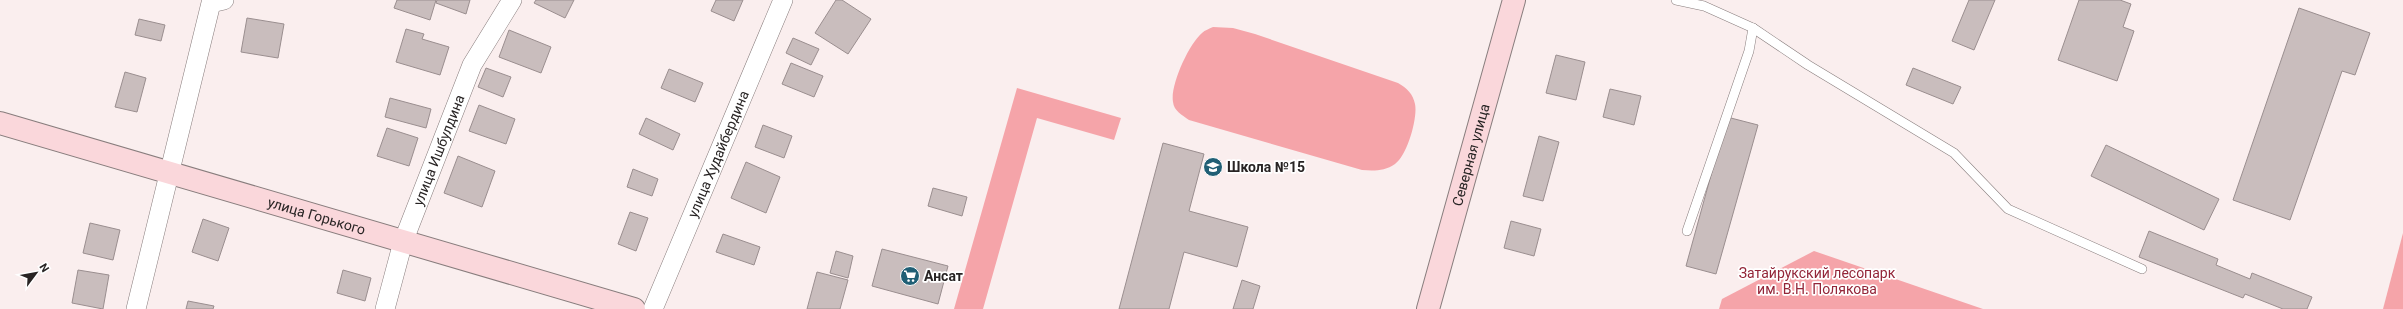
<svg xmlns="http://www.w3.org/2000/svg" width="2403" height="309" viewBox="0 0 2403 309" font-family="Roboto,sans-serif">
<style>
.green{fill:#f5a4a9}
.building{fill:#c9bdbd;stroke:#9a8e8f}
.lines{fill:none;stroke-linecap:round;stroke-linejoin:round}
.service-casing{stroke:#887d7d;stroke-width:10}
.minor-casing{stroke:#887d7d;stroke-width:20}
.secondary-casing{stroke:#887d7d;stroke-width:24}
.service{stroke:#fff;stroke-width:9}
.minor{stroke:#fff;stroke-width:19}
.secondary{stroke:#fad7db;stroke-width:22}
.labels{text-anchor:middle;dominant-baseline:central;stroke-width:3.5;stroke-linejoin:round;paint-order:stroke}
.street-label{font-size:14px;fill:#282424;stroke:#fff}
.poi-label{font-size:14px;font-weight:bold;fill:#282424;stroke:#fff;text-anchor:start}
.park-label{font-size:14px;fill:#932538;stroke:#fff}
</style>
<rect width="100%" height="100%" fill="#faeeee"/>
<g class="green">
<path d="M 1213,27 L 1233,28 L 1255,34 L 1398,83 C 1407,88 1413,94 1415,104 C 1418,118 1407,156 1395,164 C 1385,171 1374,171 1362,170 L 1189,120 C 1182,115 1174,111 1173,102 C 1170,85 1189,44 1202,33 C 1205,30 1209,29 1213,27 Z"/>
<path d="M 1017,88 L 1121,118 L 1114,140 L 1037,118 L 983,309 L 954,309 Z"/>
<path d="M 2403,233 L 2403,309 L 2383,309 Z"/>
<path d="M 1814,251 L 1983,309 L 1719,309 L 1722,299 Z"/>
</g>
<g class="building">
<path d="M 397,0 L 436,0 L 430,20 L 394,8 Z"/>
<path d="M 437,0 L 470,0 L 466,14 L 436,3 Z"/>
<path d="M 536,0 L 574,0 L 565,18 L 534,3 Z"/>
<path d="M 716,0 L 743,0 L 734,21 L 711,11 Z"/>
<path d="M 836,0 L 842,0 L 871,19 L 848,54 L 815,33 Z"/>
<path d="M 1969,0 L 1995,0 L 1974,50 L 1952,41 Z"/>
<path d="M 2079,0 L 2120,0 L 2131,4 L 2123,27 L 2134,31 L 2117,81 L 2058,60 Z"/>
<path d="M 2299,8 L 2370,33 L 2355,75 L 2342,71 L 2290,220 L 2233,200 Z"/>
<path d="M 247,18 L 284,24 L 278,58 L 241,52 Z"/>
<path d="M 139,19 L 165,25 L 161,41 L 135,35 Z"/>
<path d="M 406,29 L 424,34 L 422,39 L 449,47 L 440,75 L 396,62 Z"/>
<path d="M 509,30 L 551,47 L 541,73 L 499,57 Z"/>
<path d="M 793,38 L 819,49 L 811,65 L 786,53 Z"/>
<path d="M 1556,55 L 1585,62 L 1576,100 L 1546,93 Z"/>
<path d="M 791,63 L 823,76 L 814,97 L 782,84 Z"/>
<path d="M 486,68 L 511,77 L 503,97 L 478,87 Z"/>
<path d="M 1913,68 L 1961,87 L 1953,104 L 1906,85 Z"/>
<path d="M 669,69 L 703,83 L 695,102 L 661,88 Z"/>
<path d="M 125,72 L 146,78 L 137,112 L 115,107 Z"/>
<path d="M 1610,89 L 1641,96 L 1634,125 L 1603,117 Z"/>
<path d="M 390,98 L 431,109 L 426,128 L 385,117 Z"/>
<path d="M 479,105 L 515,119 L 506,144 L 469,131 Z"/>
<path d="M 1727,117 L 1758,125 L 1716,274 L 1686,266 Z"/>
<path d="M 646,118 L 680,134 L 673,150 L 639,134 Z"/>
<path d="M 763,125 L 792,136 L 784,158 L 755,147 Z"/>
<path d="M 387,128 L 418,138 L 409,166 L 377,156 Z"/>
<path d="M 1539,136 L 1559,142 L 1543,201 L 1523,196 Z"/>
<path d="M 1163,143 L 1204,154 L 1189,211 L 1248,227 L 1237,267 L 1184,252 L 1169,309 L 1119,309 Z"/>
<path d="M 2106,145 L 2219,199 L 2204,230 L 2091,176 Z"/>
<path d="M 458,156 L 495,171 L 482,207 L 444,193 Z"/>
<path d="M 746,162 L 780,177 L 766,213 L 731,198 Z"/>
<path d="M 633,169 L 658,179 L 652,196 L 627,187 Z"/>
<path d="M 933,188 L 967,197 L 962,216 L 928,206 Z"/>
<path d="M 630,212 L 648,218 L 636,251 L 618,244 Z"/>
<path d="M 203,219 L 229,228 L 218,261 L 192,252 Z"/>
<path d="M 1511,221 L 1541,229 L 1534,256 L 1504,248 Z"/>
<path d="M 90,223 L 120,230 L 113,260 L 83,253 Z"/>
<path d="M 2149,231 L 2218,259 L 2216,265 L 2250,279 L 2252,273 L 2312,297 L 2307,309 L 2283,309 L 2245,294 L 2243,298 L 2139,257 Z"/>
<path d="M 723,234 L 760,247 L 754,265 L 716,252 Z"/>
<path d="M 882,249 L 948,266 L 938,304 L 872,286 Z"/>
<path d="M 836,251 L 853,256 L 848,278 L 830,273 Z"/>
<path d="M 78,270 L 109,275 L 103,309 L 72,303 Z"/>
<path d="M 343,270 L 371,278 L 365,301 L 337,293 Z"/>
<path d="M 817,272 L 848,280 L 840,309 L 807,309 Z"/>
<path d="M 1242,280 L 1260,286 L 1253,309 L 1233,309 Z"/>
<path d="M 188,301 L 214,306 L 213,309 L 186,309 Z"/>
</g>
<g class="lines">
<defs>
<g id="service">
<path d="M 1676,0 L 1704,6 L 1753,28 L 1808,65 L 1954,153 L 2008,209 L 2142,269"/>
<path d="M 1687,231 L 1749,51 L 1753,28"/>
</g>
<g id="minor">
<path d="M 136,309 L 211,3 L 224,0"/>
<path id="s1" d="M 385,309 L 403,242 L 472,65 L 512,0"/>
<path id="s2" d="M 653,309 L 783,0"/>
</g>
<g id="secondary">
<path id="s3" d="M 0,123 L 634,309"/>
<path id="s4" d="M 1428,309 L 1514,0"/>
</g>
</defs>
<use href="#service" class="service-casing"/>
<use href="#minor" class="minor-casing"/>
<use href="#secondary" class="secondary-casing"/>
<use href="#service" class="service"/>
<use href="#minor" class="minor"/>
<use href="#secondary" class="secondary"/>
</g>
<defs>
<symbol id="school-disc" viewBox="-11 -11 22 22"><circle r="9.5" fill="#205f75" stroke="#fff"/><path d="M0-5L7-2L0 1L-7-2ZM-4 1L0 2.5L4 1V4Q0 6-4 4Z" fill="#fff"/></symbol>
<symbol id="supermarket-disc" viewBox="-11 -11 22 22"><circle r="9.5" fill="#205f75" stroke="#fff"/><path d="M-6-5.5h2.5l.6 2H6L4.5 2H-2.5L-4.4-4H-6ZM-1.5 3.2a1.3 1.3 0 1 0 .1 0ZM3 3.2a1.3 1.3 0 1 0 .1 0Z" fill="#fff"/></symbol>
</defs>
<g fill-rule="evenodd">
<use href="#school-disc" x="1202" y="156" width="22" height="22"/>
<use href="#supermarket-disc" x="899" y="265" width="22" height="22"/>
</g>
<g class="labels">
<g class="street-label">
<text stroke="none"><textPath href="#s1" startOffset="168">улица Ишбулдина</textPath></text>
<text stroke="none"><textPath href="#s2" startOffset="168">улица Худайбердина</textPath></text>
<text stroke="none"><textPath href="#s4" startOffset="160">Северная улица</textPath></text>
<text stroke="none"><textPath href="#s3" startOffset="330">улица Горького</textPath></text>
</g>
<g class="poi-label">
<text x="1227" y="167">Школа №15</text>
<text x="924" y="276">Ансат</text>
</g>
<g class="park-label">
<text x="1817" y="273">Затайрукский лесопарк<tspan x="1817" dy="16">им. В.Н. Полякова</tspan></text>
</g>
</g>
<g transform="translate(36 273) rotate(58)" stroke="#ffffff" stroke-width="3" paint-order="stroke">
<path d="M0-3L7 15L0 10L-7 15Z" fill="#282424"/>
<text y="-6" font-size="11" font-weight="bold" text-anchor="middle" fill="#282424">N</text>
</g>
</svg>
